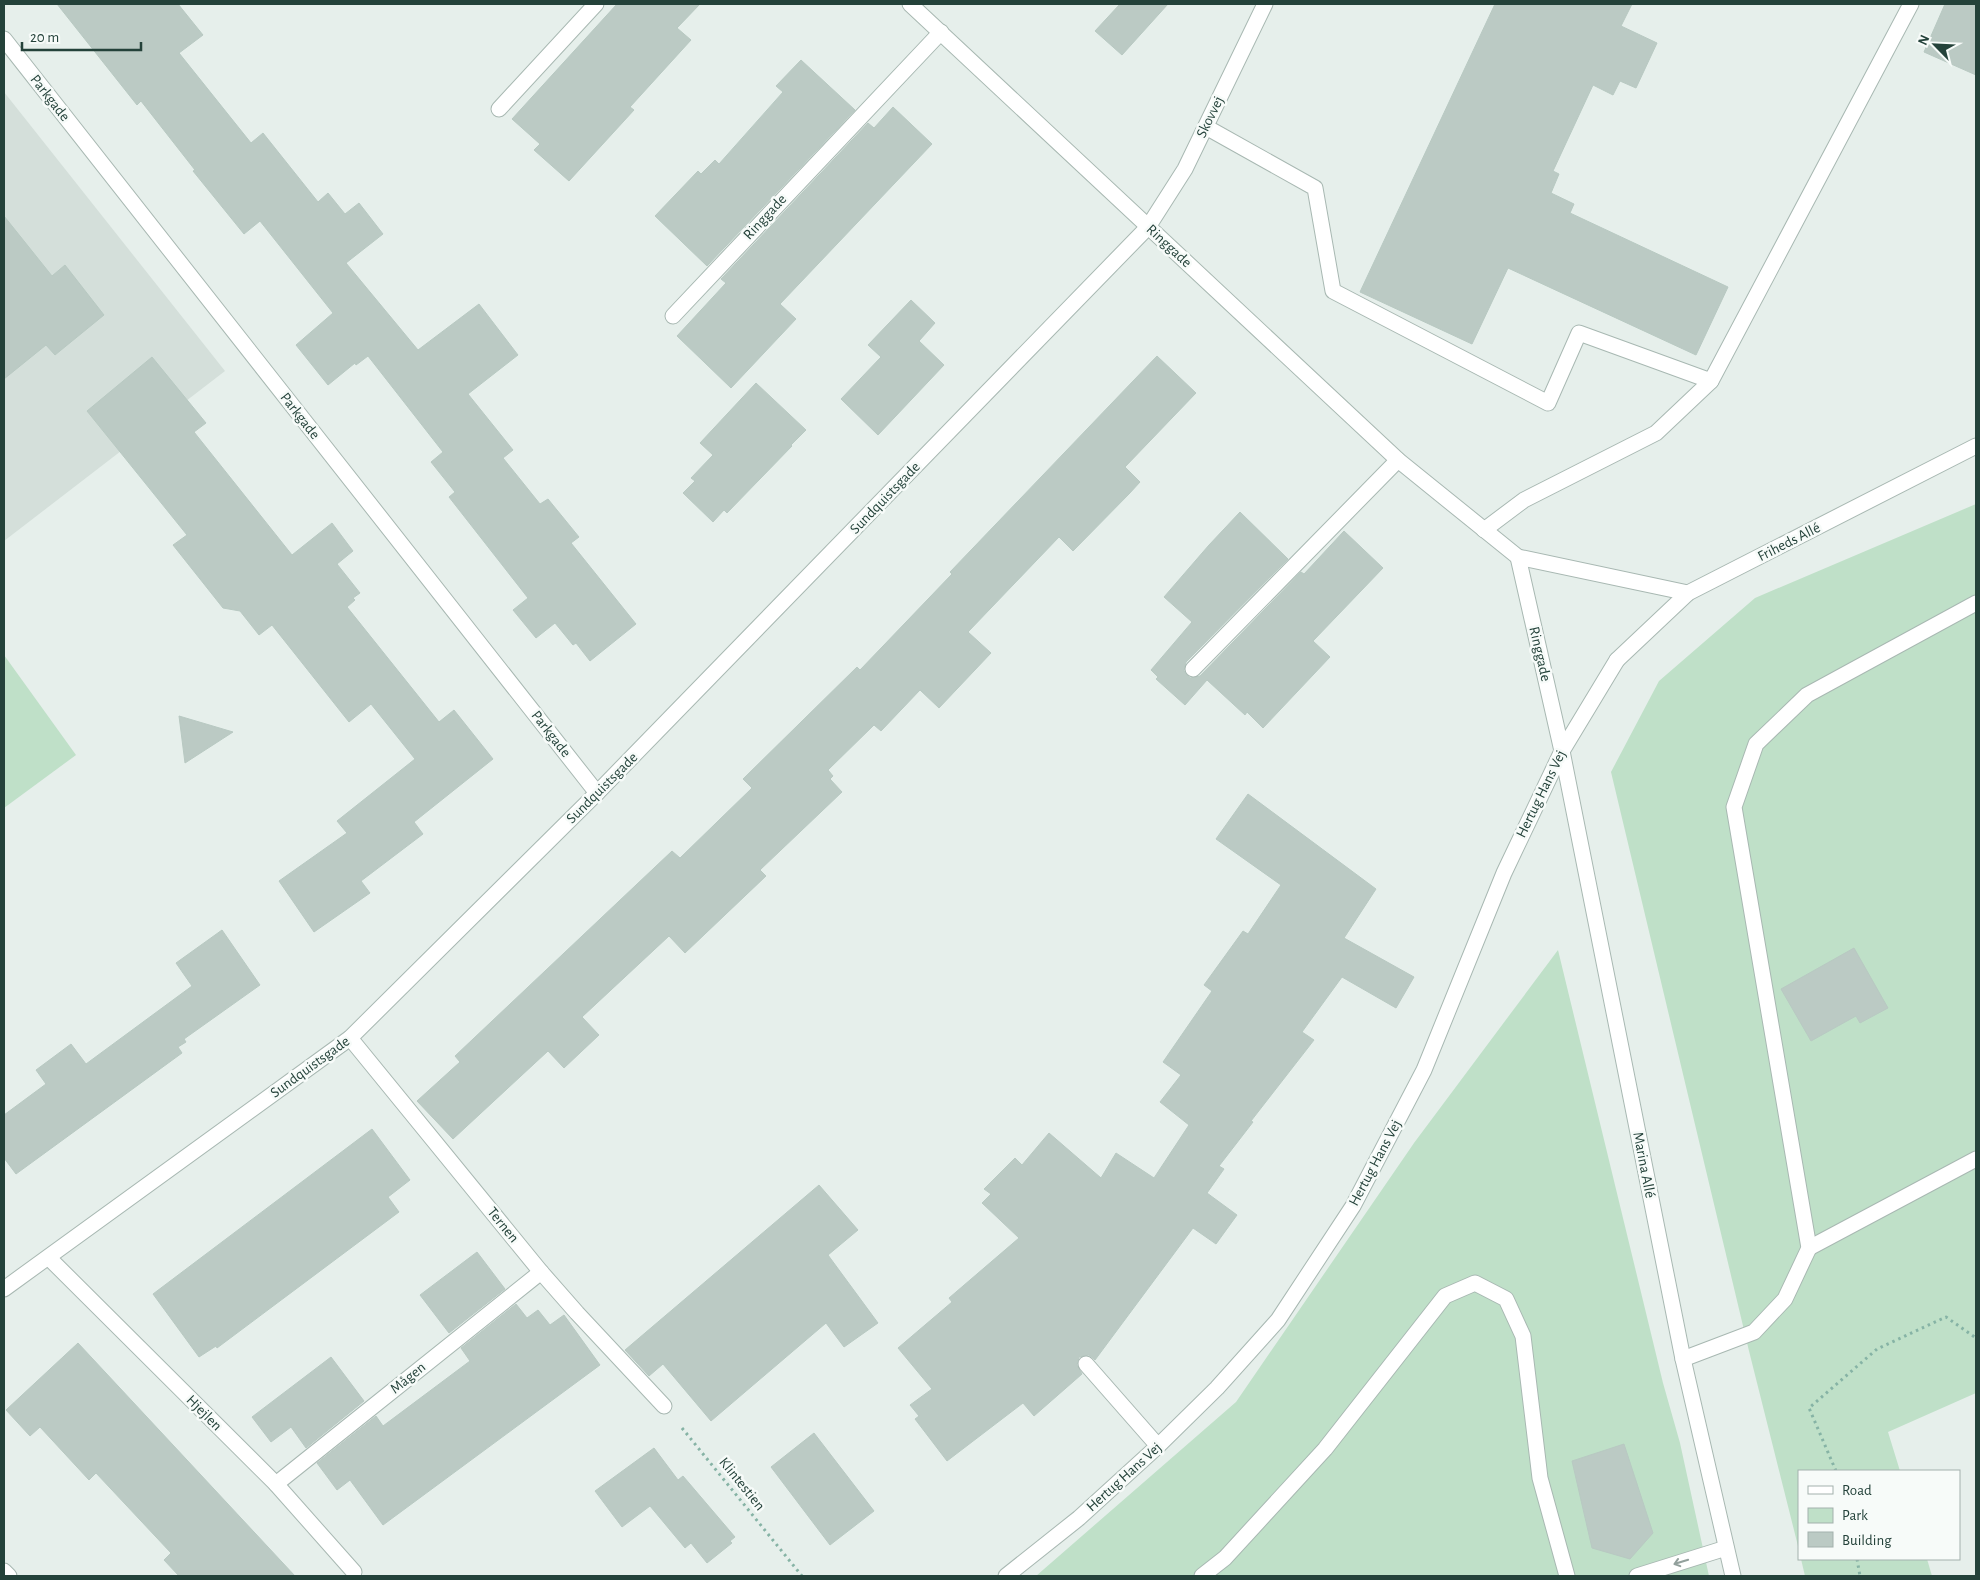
<svg xmlns="http://www.w3.org/2000/svg" width="1980" height="1580" viewBox="0 0 1980 1580" font-family="'Alegreya Sans',sans-serif">
<style>
.built{fill:#d4dfda}
.green{fill:#bfe0c8}
.building{fill:#bbcac4;stroke:#b8c9c2}
.lines{fill:none;stroke-linecap:round;stroke-linejoin:round}
.service-casing{stroke:#a8b8b2;stroke-width:17}
.minor-casing{stroke:#a8b8b2;stroke-width:17}
.tertiary-casing{stroke:#a8b8b2;stroke-width:17}
.path{stroke:#86b3a5;stroke-width:3;stroke-dasharray:2.5 4;stroke-linecap:butt}
.service{stroke:#fff;stroke-width:15}
.minor{stroke:#fff;stroke-width:15}
.tertiary{stroke:#fff;stroke-width:15}
.oneway{stroke:#92a09c}
.labels{text-anchor:middle;dominant-baseline:central;stroke-width:5;stroke-linejoin:round;paint-order:stroke}
.street-label{font-size:15px;fill:#24423a;stroke:#f7fbf9}
</style>
<rect width="100%" height="100%" fill="#e6efeb"/>
<path class="built" d="M 4,92 L 225,371 L 4,541 Z"/>
<g class="green">
<path d="M 1976,504 L 1976,1393 L 1888,1432 L 1900,1471 L 1799,1471 L 1799,1550 L 1749,1351 L 1611,772 L 1659,681 L 1755,598 Z"/>
<path d="M 4,655 L 76,755 L 4,808 Z"/>
<path d="M 1558,950 L 1663,1383 L 1680,1443 L 1709,1576 L 1036,1576 L 1236,1402 L 1414,1143 Z"/>
<path d="M 1801,1559 L 1927,1559 L 1932,1576 L 1805,1576 Z"/>
</g>
<g class="building">
<path d="M 57,4 L 178,4 L 203,35 L 179,53 L 251,143 L 263,133 L 318,202 L 328,193 L 345,214 L 359,203 L 383,234 L 346,263 L 418,350 L 479,304 L 518,355 L 468,394 L 513,450 L 503,458 L 540,504 L 548,499 L 579,537 L 571,543 L 636,624 L 590,661 L 576,643 L 573,645 L 555,623 L 536,638 L 513,610 L 528,598 L 449,497 L 455,492 L 431,462 L 443,452 L 368,356 L 356,365 L 355,363 L 328,385 L 296,345 L 333,313 L 260,221 L 244,234 L 193,171 L 195,170 L 141,101 L 137,105 Z"/>
<path d="M 617,4 L 700,4 L 677,28 L 691,40 L 630,107 L 634,110 L 569,181 L 534,150 L 540,144 L 512,119 Z"/>
<path d="M 1120,4 L 1168,4 L 1122,55 L 1095,31 Z"/>
<path d="M 1495,4 L 1632,4 L 1621,26 L 1657,43 L 1636,88 L 1620,81 L 1613,95 L 1593,85 L 1553,171 L 1559,174 L 1551,193 L 1574,204 L 1570,213 L 1728,287 L 1696,355 L 1508,268 L 1472,344 L 1360,292 Z"/>
<path d="M 1945,4 L 1976,4 L 1976,75 L 1924,52 Z"/>
<path d="M 801,60 L 855,110 L 707,266 L 655,216 L 698,171 L 701,174 L 715,160 L 719,164 L 783,92 L 776,86 Z"/>
<path d="M 893,107 L 932,144 L 780,304 L 796,319 L 731,388 L 677,336 L 726,283 L 721,279 L 868,123 L 874,128 Z"/>
<path d="M 4,216 L 52,276 L 65,265 L 104,315 L 55,355 L 46,345 L 4,379 Z"/>
<path d="M 911,300 L 935,323 L 919,341 L 944,365 L 878,435 L 841,399 L 881,357 L 868,345 Z"/>
<path d="M 1157,356 L 1196,393 L 1125,467 L 1140,482 L 1129,494 L 1073,551 L 1059,537 L 968,632 L 991,653 L 939,708 L 920,690 L 881,731 L 874,725 L 828,770 L 833,776 L 830,779 L 842,792 L 760,870 L 766,876 L 685,953 L 669,936 L 582,1017 L 599,1035 L 564,1068 L 548,1051 L 453,1139 L 417,1101 L 460,1062 L 455,1056 L 672,851 L 680,858 L 752,788 L 743,779 L 857,667 L 860,670 L 952,574 L 950,572 Z"/>
<path d="M 152,357 L 206,423 L 194,432 L 292,555 L 332,523 L 353,551 L 337,564 L 360,593 L 353,598 L 355,600 L 347,607 L 439,722 L 454,710 L 493,759 L 414,822 L 423,834 L 361,881 L 370,893 L 314,932 L 279,881 L 347,833 L 337,821 L 415,759 L 371,704 L 349,722 L 272,625 L 259,635 L 240,611 L 223,608 L 173,545 L 187,535 L 87,411 Z"/>
<path d="M 756,383 L 806,430 L 791,445 L 792,446 L 727,513 L 724,510 L 713,522 L 683,493 L 695,481 L 691,478 L 713,455 L 700,443 Z"/>
<path d="M 1240,512 L 1288,559 L 1186,662 L 1184,671 L 1190,678 L 1200,676 L 1301,572 L 1304,574 L 1344,531 L 1383,568 L 1313,641 L 1330,657 L 1263,728 L 1247,712 L 1245,715 L 1207,680 L 1185,705 L 1156,679 L 1158,677 L 1151,670 L 1192,622 L 1164,597 L 1209,545 Z"/>
<path d="M 179,716 L 233,732 L 185,763 Z"/>
<path d="M 1248,794 L 1376,889 L 1344,938 L 1414,977 L 1396,1008 L 1342,977 L 1302,1032 L 1314,1040 L 1251,1121 L 1253,1122 L 1219,1166 L 1224,1169 L 1207,1193 L 1237,1215 L 1216,1244 L 1193,1228 L 1095,1360 L 1089,1355 L 1079,1357 L 1077,1365 L 1082,1374 L 1034,1416 L 1023,1403 L 947,1461 L 915,1419 L 919,1416 L 910,1405 L 932,1389 L 898,1348 L 952,1302 L 949,1298 L 1019,1238 L 982,1203 L 991,1194 L 984,1189 L 1015,1158 L 1022,1165 L 1049,1133 L 1101,1178 L 1116,1153 L 1154,1178 L 1189,1125 L 1160,1102 L 1181,1075 L 1163,1062 L 1212,991 L 1204,985 L 1243,931 L 1248,934 L 1281,885 L 1216,839 Z"/>
<path d="M 222,930 L 260,985 L 184,1039 L 186,1042 L 178,1047 L 182,1053 L 16,1174 L 4,1158 L 4,1115 L 46,1084 L 36,1070 L 71,1044 L 86,1064 L 192,986 L 176,963 Z"/>
<path d="M 1854,948 L 1888,1008 L 1860,1023 L 1856,1016 L 1811,1041 L 1781,989 Z"/>
<path d="M 372,1129 L 410,1180 L 388,1197 L 399,1212 L 217,1348 L 216,1346 L 199,1357 L 153,1294 Z"/>
<path d="M 819,1185 L 858,1230 L 828,1255 L 878,1323 L 844,1347 L 826,1323 L 711,1421 L 663,1364 L 649,1376 L 625,1350 Z"/>
<path d="M 477,1252 L 505,1289 L 449,1333 L 420,1295 Z"/>
<path d="M 516,1304 L 527,1318 L 538,1310 L 550,1325 L 564,1315 L 600,1365 L 383,1525 L 350,1480 L 337,1490 L 317,1463 L 376,1416 L 383,1426 L 470,1361 L 461,1348 Z"/>
<path d="M 78,1343 L 295,1576 L 179,1576 L 164,1560 L 171,1553 L 96,1473 L 89,1480 L 40,1427 L 30,1436 L 6,1410 Z"/>
<path d="M 331,1357 L 364,1401 L 306,1448 L 291,1427 L 271,1442 L 252,1417 Z"/>
<path d="M 814,1433 L 874,1511 L 830,1545 L 771,1467 Z"/>
<path d="M 1624,1444 L 1653,1533 L 1630,1559 L 1592,1548 L 1572,1461 Z"/>
<path d="M 654,1448 L 678,1480 L 683,1476 L 735,1537 L 730,1541 L 732,1543 L 707,1563 L 691,1543 L 685,1548 L 650,1506 L 622,1527 L 595,1491 Z"/>
</g>
<g class="lines">
<defs>
<g id="service">
<path d="M 1206,127 L 1315,188 L 1333,291 L 1548,403 L 1579,333 L 1711,381 L 1911,4"/>
<path d="M 1484,530 L 1524,500 L 1656,433 L 1711,381"/>
<path d="M 1809,1248 L 1976,1159"/>
<path d="M 1683,1359 L 1754,1332 L 1785,1299 L 1809,1248 L 1734,807 L 1756,744 L 1807,695 L 1976,603"/>
<path d="M 1086,1364 L 1158,1446"/>
<path d="M 1202,1576 L 1225,1558 L 1325,1449 L 1445,1296 L 1475,1283 L 1506,1299 L 1523,1336 L 1540,1478 L 1567,1576"/>
<path d="M 1637,1576 L 1726,1548"/>
</g>
<g id="minor">
<path d="M 4,39 L 597,793"/>
<path d="M 499,109 L 596,4"/>
<path d="M 673,316 L 941,32"/>
<path d="M 1193,669 L 1398,460"/>
<path d="M 1562,751 L 1683,1359 L 1733,1576"/>
<path d="M 350,1038 L 541,1272 L 577,1313 L 664,1406"/>
<path d="M 49,1258 L 276,1484 L 354,1572"/>
<path d="M 4,1289 L 350,1038 L 597,793 L 1148,227 L 1185,169 L 1265,4"/>
<path d="M 276,1484 L 541,1272"/>
<path d="M 4,1571 L 9,1576"/>
<path d="M 1006,1576 L 1079,1518 L 1158,1446 L 1217,1388 L 1278,1320 L 1353,1206 L 1424,1070 L 1504,873 L 1562,751 L 1617,660"/>
</g>
<g id="tertiary">
<path d="M 910,4 L 1398,460 L 1518,557 L 1688,593"/>
<path d="M 1518,557 L 1562,751"/>
<path d="M 1617,660 L 1688,593 L 1976,446"/>
</g>
</defs>
<use href="#service" class="service-casing"/>
<use href="#minor" class="minor-casing"/>
<use href="#tertiary" class="tertiary-casing"/>
<g class="path">
<path d="M 682,1428 L 802,1576"/>
<path d="M 1836,1471 L 1809,1408 L 1877,1349 L 1946,1317 L 1976,1338"/>
<path d="M 1857,1559 L 1860,1576"/>
</g>
<use href="#service" class="service"/>
<use href="#minor" class="minor"/>
<use href="#tertiary" class="tertiary"/>
</g>
<defs><path id="oneway-shaft" d="M-6 0H5M1.5-3L5.5 0L1.5 3" fill="none" stroke-width="1.6" stroke-linecap="round" stroke-linejoin="round" transform="scale(1.25)"/></defs>
<use class="oneway" href="#oneway-shaft" transform="translate(1681 1562) rotate(163)"/>
<g class="labels">
<g class="street-label">
<text transform="translate(50 98) rotate(52)">Parkgade</text>
<text transform="translate(1210 117) rotate(-64)">Skovvej</text>
<text transform="translate(765 217) rotate(-47)">Ringgade</text>
<text transform="translate(1169 246) rotate(43)">Ringgade</text>
<text transform="translate(300 416) rotate(52)">Parkgade</text>
<text transform="translate(885 498) rotate(-46)">Sundquistsgade</text>
<text transform="translate(1789 542) rotate(-27)">Friheds Allé</text>
<text transform="translate(1540 654) rotate(77)">Ringgade</text>
<text transform="translate(551 734) rotate(52)">Parkgade</text>
<text transform="translate(602 788) rotate(-45)">Sundquistsgade</text>
<text transform="translate(1541 794) rotate(-64)">Hertug Hans Vej</text>
<text transform="translate(310 1067) rotate(-36)">Sundquistsgade</text>
<text transform="translate(1375 1163) rotate(-62)">Hertug Hans Vej</text>
<text transform="translate(1644 1165) rotate(79)">Marina Allé</text>
<text transform="translate(503 1225) rotate(51)">Ternen</text>
<text transform="translate(408 1378) rotate(-39)">Mågen</text>
<text transform="translate(204 1413) rotate(45)">Hjejlen</text>
<text transform="translate(1124 1477) rotate(-42)">Hertug Hans Vej</text>
<text transform="translate(742 1484) rotate(51)">Klintestien</text>
</g>
</g>
<rect width="1980" height="1580" fill="none" stroke="#24423a" stroke-width="10"/>
<rect x="1798" y="1470" width="162" height="90" fill="#f7fbf9" stroke="#a3b1ad"/>
<rect x="1808" y="1486" width="25" height="8" fill="#ffffff" stroke="#a3b1ad"/>
<text x="1842" y="1495" font-size="15" fill="#24423a">Road</text>
<rect x="1808" y="1508" width="25" height="15" fill="#bfe0c8" stroke="#a3b1ad"/>
<text x="1842" y="1520" font-size="15" fill="#24423a">Park</text>
<rect x="1808" y="1532" width="25" height="15" fill="#bbcac4" stroke="#a3b1ad"/>
<text x="1842" y="1545" font-size="15" fill="#24423a">Building</text>
<g transform="translate(1935 45) rotate(294)" stroke="#f7fbf9" stroke-width="4" paint-order="stroke">
<path d="M0-4L9 19L0 12L-9 19Z" fill="#24423a"/>
<text y="-8" font-size="14" font-weight="bold" text-anchor="middle" fill="#24423a">N</text>
</g>
<path d="M22 42v8h119v-8" fill="none" stroke="#24423a" stroke-width="2.5"/>
<text x="30" y="42" font-size="15" fill="#24423a" stroke="#f7fbf9" stroke-width="4" paint-order="stroke">20 m</text>
</svg>
